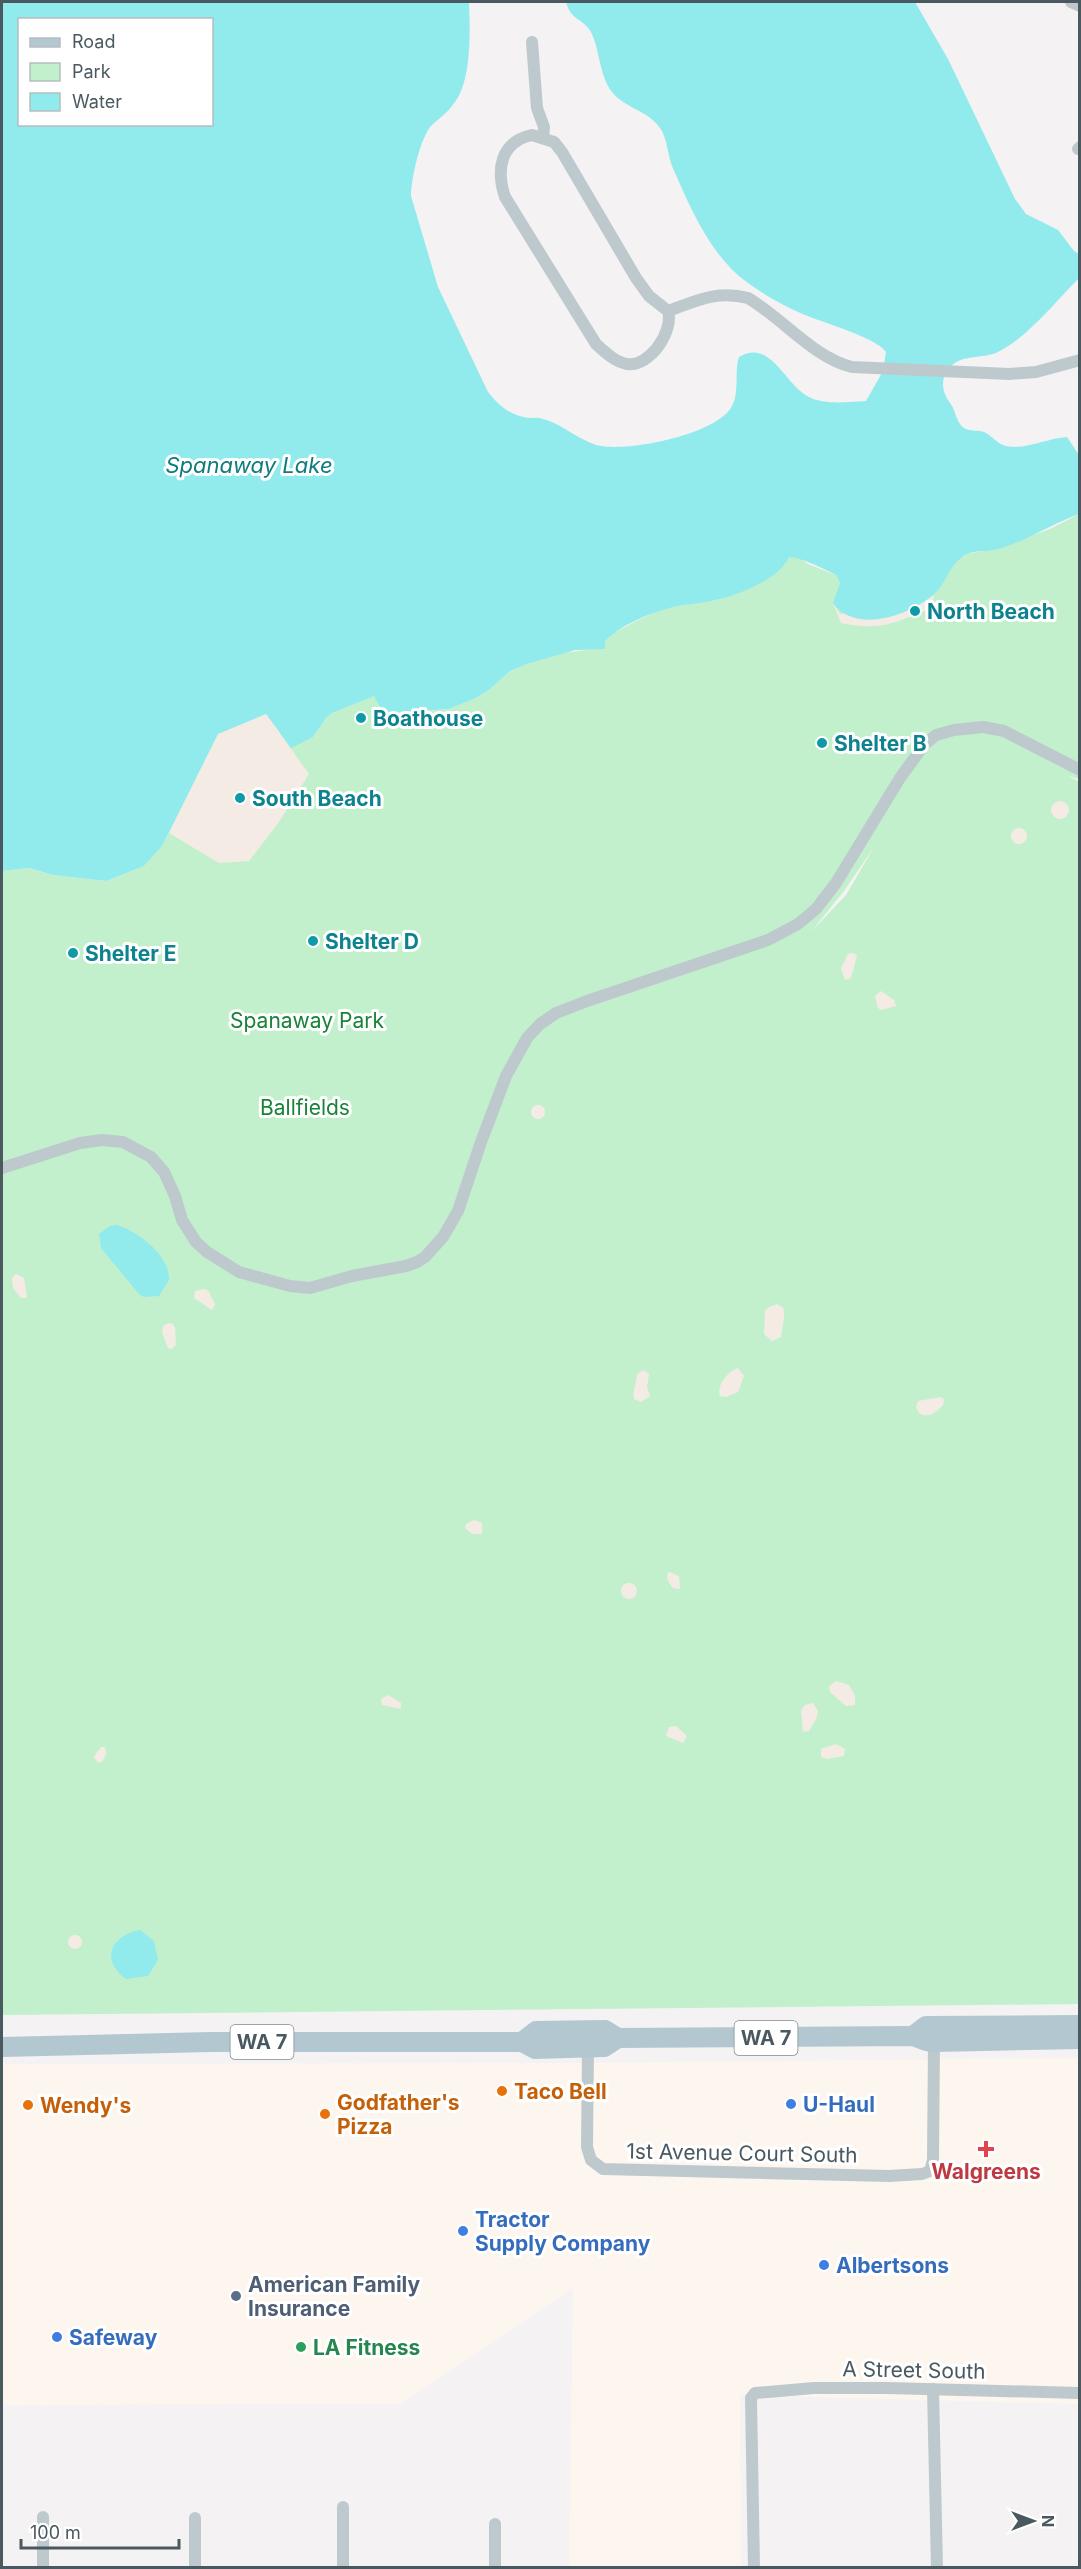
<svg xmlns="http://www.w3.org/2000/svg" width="1081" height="2569" viewBox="0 0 1081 2569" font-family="Inter,sans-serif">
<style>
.commercial{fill:#fdf6ee}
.green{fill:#c3f0cc;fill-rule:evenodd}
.sand{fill:#f4ece4}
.water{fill:#91eaec;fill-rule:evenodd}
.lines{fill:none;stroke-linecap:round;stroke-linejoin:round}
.street{stroke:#bec9ce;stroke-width:12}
.primary{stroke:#b3c7d0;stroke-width:20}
.culture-dot{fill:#0f9aa8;stroke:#fff;stroke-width:2}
.food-dot{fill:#e8710a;stroke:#fff;stroke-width:2}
.shop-dot{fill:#3f7fe0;stroke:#fff;stroke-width:2}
.health-dot{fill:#e0444e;stroke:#fff;stroke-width:2}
.service-dot{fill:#5c6f8a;stroke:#fff;stroke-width:2}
.leisure-dot{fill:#2e9e5b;stroke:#fff;stroke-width:2}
.labels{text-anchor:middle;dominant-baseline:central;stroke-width:6;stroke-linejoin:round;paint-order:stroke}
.shield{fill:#fff;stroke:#808b90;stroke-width:1.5}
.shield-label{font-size:20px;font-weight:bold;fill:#4a5960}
.culture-label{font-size:21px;font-weight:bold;fill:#0d838f;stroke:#fff;text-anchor:start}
.park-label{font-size:21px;fill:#19833a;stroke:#fff}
.food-label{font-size:21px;font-weight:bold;fill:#c56008;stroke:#fff;text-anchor:start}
.shop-label{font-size:21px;font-weight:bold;fill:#366cbe;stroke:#fff;text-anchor:start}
.street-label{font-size:21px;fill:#4a5960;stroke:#fff}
.health-label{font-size:21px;font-weight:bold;fill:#be3a42;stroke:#fff}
.service-label{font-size:21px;font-weight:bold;fill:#4e5e75;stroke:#fff;text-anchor:start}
.leisure-label{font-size:21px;font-weight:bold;fill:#27864d;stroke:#fff;text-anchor:start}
.water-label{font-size:22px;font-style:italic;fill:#0f7c7f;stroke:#fff}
</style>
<rect width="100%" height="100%" fill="#f4f2f3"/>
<path class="commercial" d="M 1079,2058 L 1079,2404 L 740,2395 L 741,2568 L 569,2567 L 573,2288 L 400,2404 L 2,2405 L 2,2064 L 573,2063 Z"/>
<path class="green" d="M 1079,514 L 1079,779 L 1068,776 L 1080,782 L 1079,2004 L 2,2015 L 2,871 L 28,868 L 53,875 L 106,881 L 144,866 L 162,846 L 218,734 L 232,730 L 313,737 L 326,718 L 332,713 L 375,695 L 383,713 L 449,709 L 476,698 L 489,690 L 510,671 L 527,664 L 555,654 L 586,650 L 605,641 L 612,634 L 642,618 L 666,608 L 717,600 L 753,586 L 789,557 L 799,557 L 808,564 L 836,575 L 840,583 L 838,590 L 949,573 L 956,560 L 969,553 L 993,550 L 1050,529 ZM 874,847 L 846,895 L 811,932 L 844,891 Z"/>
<g class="sand">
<path d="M 934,595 L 931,608 C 895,623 881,631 841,623 L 833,603 L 840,614 L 911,609 Z"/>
<path d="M 266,714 L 309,774 L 279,822 L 249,861 L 219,863 L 169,833 L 218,734 Z"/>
<circle cx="1060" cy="810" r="9"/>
<circle cx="1019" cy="836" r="8"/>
<path d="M 853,953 L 857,956 L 851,978 L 845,980 L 841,968 L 848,954 Z"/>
<path d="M 881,991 L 894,1000 L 896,1006 L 881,1010 L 878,1008 L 875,996 Z"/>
<circle cx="538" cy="1112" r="7"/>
<path d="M 16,1274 L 24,1278 L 27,1298 L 21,1298 L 13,1288 L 12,1278 Z"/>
<path d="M 205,1289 L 209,1292 L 215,1304 L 212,1310 L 194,1298 L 195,1291 Z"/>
<path d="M 777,1304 L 783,1308 C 786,1315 782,1328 781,1337 L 772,1341 L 764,1334 L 765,1311 L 769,1307 Z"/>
<path d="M 168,1323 L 173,1324 L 175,1328 L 176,1345 L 171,1349 L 168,1348 L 162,1332 L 163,1326 Z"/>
<path d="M 738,1368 L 744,1376 L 738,1392 L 726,1397 L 720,1396 C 716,1386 728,1371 738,1368 Z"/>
<path d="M 643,1370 L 649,1374 L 647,1387 L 650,1396 L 641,1402 L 634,1399 C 632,1391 637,1383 637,1374 Z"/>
<path d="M 941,1397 L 944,1399 L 943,1405 C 936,1412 929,1419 919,1413 L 916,1407 L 918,1401 Z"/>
<path d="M 474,1520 L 482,1523 L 482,1534 L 472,1534 L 465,1528 L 466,1524 Z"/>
<path d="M 669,1572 L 679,1576 L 680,1589 L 673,1588 L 668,1581 L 667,1575 Z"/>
<circle cx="629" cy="1591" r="8"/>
<path d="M 836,1681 L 849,1685 L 855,1696 L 855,1705 L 846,1706 L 830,1692 L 829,1686 Z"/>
<path d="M 388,1695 L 401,1703 L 401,1709 L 382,1705 L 381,1699 Z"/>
<path d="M 813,1703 L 818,1711 L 816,1719 L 809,1731 L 803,1732 L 801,1710 L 805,1705 Z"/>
<path d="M 676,1726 L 687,1736 L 683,1743 L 666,1736 L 669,1727 Z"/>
<path d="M 836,1744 L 845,1749 L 844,1756 L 827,1759 L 821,1757 L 821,1749 Z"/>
<path d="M 101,1747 L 105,1747 L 106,1754 L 103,1761 L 98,1763 L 94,1757 Z"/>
<circle cx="75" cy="1942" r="7"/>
</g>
<g class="water">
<path d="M 2,2 L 469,2 C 470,29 472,79 455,102 C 449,111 440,118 432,125 C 420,137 411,180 411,196 L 438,287 L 488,392 C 499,406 511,416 529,418 C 534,418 538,417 543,419 C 562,424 577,439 596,445 C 625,453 717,435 732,406 C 740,391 734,372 739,357 C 771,338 784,384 809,397 C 824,405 849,402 866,401 L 883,371 L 886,352 C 875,336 816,321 796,311 C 780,304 762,293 748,283 C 710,256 690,207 672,166 C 668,155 667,141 662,131 C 650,110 625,109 612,92 C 599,75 600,50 591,32 C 583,18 571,21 566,2 L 915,2 L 948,59 L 1015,199 L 1026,214 L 1058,230 L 1074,251 L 1079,254 L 1079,278 C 1056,301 1027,338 998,352 C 984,359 963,354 951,366 C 940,378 941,391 950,403 C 955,409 955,417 960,424 C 966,433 976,429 984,432 C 991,435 997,443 1003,445 C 1022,452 1047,438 1067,437 L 1079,455 L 1079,514 C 1051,524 1024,543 994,550 C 985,552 976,550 967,554 C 949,563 947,584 932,596 C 907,616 855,634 833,603 L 840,583 L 836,575 C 825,569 800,557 789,557 C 780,579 738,595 716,600 C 700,604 682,604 666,609 C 645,615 620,626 605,641 L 605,649 L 575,650 L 527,664 L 510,671 L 489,690 L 476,698 L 449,709 L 383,713 L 374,696 L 332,713 L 326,718 L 313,737 L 291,748 L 266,714 L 218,734 L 162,846 L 144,866 L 106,881 L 53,875 L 29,868 L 2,871 ZM 20,20 L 212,20 L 212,124 L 20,124 Z"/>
<path d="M 117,1225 C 139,1232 170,1256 169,1280 L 159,1296 L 144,1297 L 139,1294 L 101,1248 L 99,1234 L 110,1226 Z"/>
<path d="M 140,1930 L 154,1941 L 158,1960 L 148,1976 L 126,1979 C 100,1960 110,1936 140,1930 Z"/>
</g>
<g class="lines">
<g class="street">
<path d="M 1071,2 L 1080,6"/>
<path d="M 532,42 L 537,108 L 544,127 L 543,137"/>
<path d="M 532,135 L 554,142 L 562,152 L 636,278 L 649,296 L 668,311 C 674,331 650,367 627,364 C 615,362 605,352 596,344 L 505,197 C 496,170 500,142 532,135 Z"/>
<path d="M 1078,149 L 1080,147"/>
<path d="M 668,311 C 696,301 717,290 748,298 C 781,317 814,358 852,367 L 1009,374 L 1036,372 L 1080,360"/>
<path d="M 2,1168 L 80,1143 L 102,1140 L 123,1142 L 151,1157 L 164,1172 L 175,1196 L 182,1220 L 196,1242 L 207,1252 L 239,1272 L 290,1286 L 310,1288 L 352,1276 L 406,1266 L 417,1262 L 425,1257 L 443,1237 L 458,1211 L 481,1142 L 506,1076 L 527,1038 L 540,1024 L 556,1013 L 587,1001 L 768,940 L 798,924 L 816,909 L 836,883 L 900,778 L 924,745 L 936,735 L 954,730 L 983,727 L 1004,731 L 1080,770"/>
<path d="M 588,2047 L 587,2147 L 591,2160 L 603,2169 L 889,2176 L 922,2174 L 930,2171 L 933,2160 L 934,2042"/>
<path d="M 933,2389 L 937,2568"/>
<path d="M 343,2507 L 343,2568"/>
<path d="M 43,2517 L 43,2568"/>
<path d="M 195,2518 L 195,2568"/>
<path d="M 495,2524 L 495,2568"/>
<path d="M 754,2568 L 751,2398 L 755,2393 L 814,2388 L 887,2388 L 1080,2393"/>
</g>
<g class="primary">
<path d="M 913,2036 L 926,2026 L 1080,2025"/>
<path d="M 522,2042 L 536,2031 L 605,2030 L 618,2038"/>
<path d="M 2,2047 L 211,2042 L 522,2042 L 535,2049 L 568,2048 L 604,2047 L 618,2038 L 913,2036 L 926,2041 L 934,2042 L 1080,2039"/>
</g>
</g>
<g class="culture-dot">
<circle cx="915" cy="611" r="6"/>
<circle cx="361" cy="718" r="6"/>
<circle cx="822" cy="743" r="6"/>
<circle cx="240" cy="798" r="6"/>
<circle cx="313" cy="941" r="6"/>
<circle cx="73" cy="953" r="6"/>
</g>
<g class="food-dot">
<circle cx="502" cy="2091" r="6"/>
<circle cx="28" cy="2105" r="6"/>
<circle cx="325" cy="2114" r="6"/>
</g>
<g class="shop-dot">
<circle cx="791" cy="2104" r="6"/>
<circle cx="463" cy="2231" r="6"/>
<circle cx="824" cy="2265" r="6"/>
<circle cx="57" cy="2337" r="6"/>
</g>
<path class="health-dot" d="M983 2140h6v6h6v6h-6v6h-6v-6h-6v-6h6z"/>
<circle class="service-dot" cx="236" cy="2296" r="6"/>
<circle class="leisure-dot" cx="301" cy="2347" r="6"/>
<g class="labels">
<g class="shield">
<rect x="734.5" y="2021" width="63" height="34" rx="4.5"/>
<rect x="230.5" y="2025" width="63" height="34" rx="4.5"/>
</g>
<g class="shield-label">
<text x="766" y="2038">WA 7</text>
<text x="262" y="2042">WA 7</text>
</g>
<g class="culture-label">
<text x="927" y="611">North Beach</text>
<text x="373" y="718">Boathouse</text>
<text x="834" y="743">Shelter B</text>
<text x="252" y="798">South Beach</text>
<text x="325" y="941">Shelter D</text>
<text x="85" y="953">Shelter E</text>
</g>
<g class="park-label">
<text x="307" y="1020">Spanaway Park</text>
<text x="305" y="1107">Ballfields</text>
</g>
<g class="food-label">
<text x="514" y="2091">Taco Bell</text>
<text x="337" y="2102">Godfather's<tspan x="337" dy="24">Pizza</tspan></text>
<text x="40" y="2105">Wendy's</text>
</g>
<g class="shop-label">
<text x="803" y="2104">U-Haul</text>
<text x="475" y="2219">Tractor<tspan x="475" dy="24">Supply Company</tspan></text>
<text x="836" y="2265">Albertsons</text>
<text x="69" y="2337">Safeway</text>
</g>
<g class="street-label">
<text transform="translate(742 2153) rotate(1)">1st Avenue Court South</text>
<text transform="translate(914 2370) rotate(1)">A Street South</text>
</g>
<g class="health-label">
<text x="986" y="2171">Walgreens</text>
</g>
<g class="service-label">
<text x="248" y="2284">American Family<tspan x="248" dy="24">Insurance</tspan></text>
</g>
<g class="leisure-label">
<text x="313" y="2347">LA Fitness</text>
</g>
<g class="water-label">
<text x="249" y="465">Spanaway Lake</text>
</g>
</g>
<rect width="1081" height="2569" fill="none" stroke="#4a5960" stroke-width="6"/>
<rect x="18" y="18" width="195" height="108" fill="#ffffff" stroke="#b7bdbf" stroke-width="1.5"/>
<rect x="30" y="38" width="30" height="9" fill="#b3c7d0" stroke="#b7bdbf" stroke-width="1.5"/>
<text x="72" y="48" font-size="18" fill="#4a5960">Road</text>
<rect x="30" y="63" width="30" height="18" fill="#c3f0cc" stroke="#b7bdbf" stroke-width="1.5"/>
<text x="72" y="78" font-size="18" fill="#4a5960">Park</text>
<rect x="30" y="93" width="30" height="18" fill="#91eaec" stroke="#b7bdbf" stroke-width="1.5"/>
<text x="72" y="108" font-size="18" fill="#4a5960">Water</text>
<g transform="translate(1033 2521) rotate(90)" stroke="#ffffff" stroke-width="4.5" paint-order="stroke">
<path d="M0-4.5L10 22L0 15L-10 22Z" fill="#4a5960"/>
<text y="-9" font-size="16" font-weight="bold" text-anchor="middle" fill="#4a5960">N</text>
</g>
<path d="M21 2539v9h158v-9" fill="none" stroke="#4a5960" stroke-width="3"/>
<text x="30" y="2539" font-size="18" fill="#4a5960" stroke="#ffffff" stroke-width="4.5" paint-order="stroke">100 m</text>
</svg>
